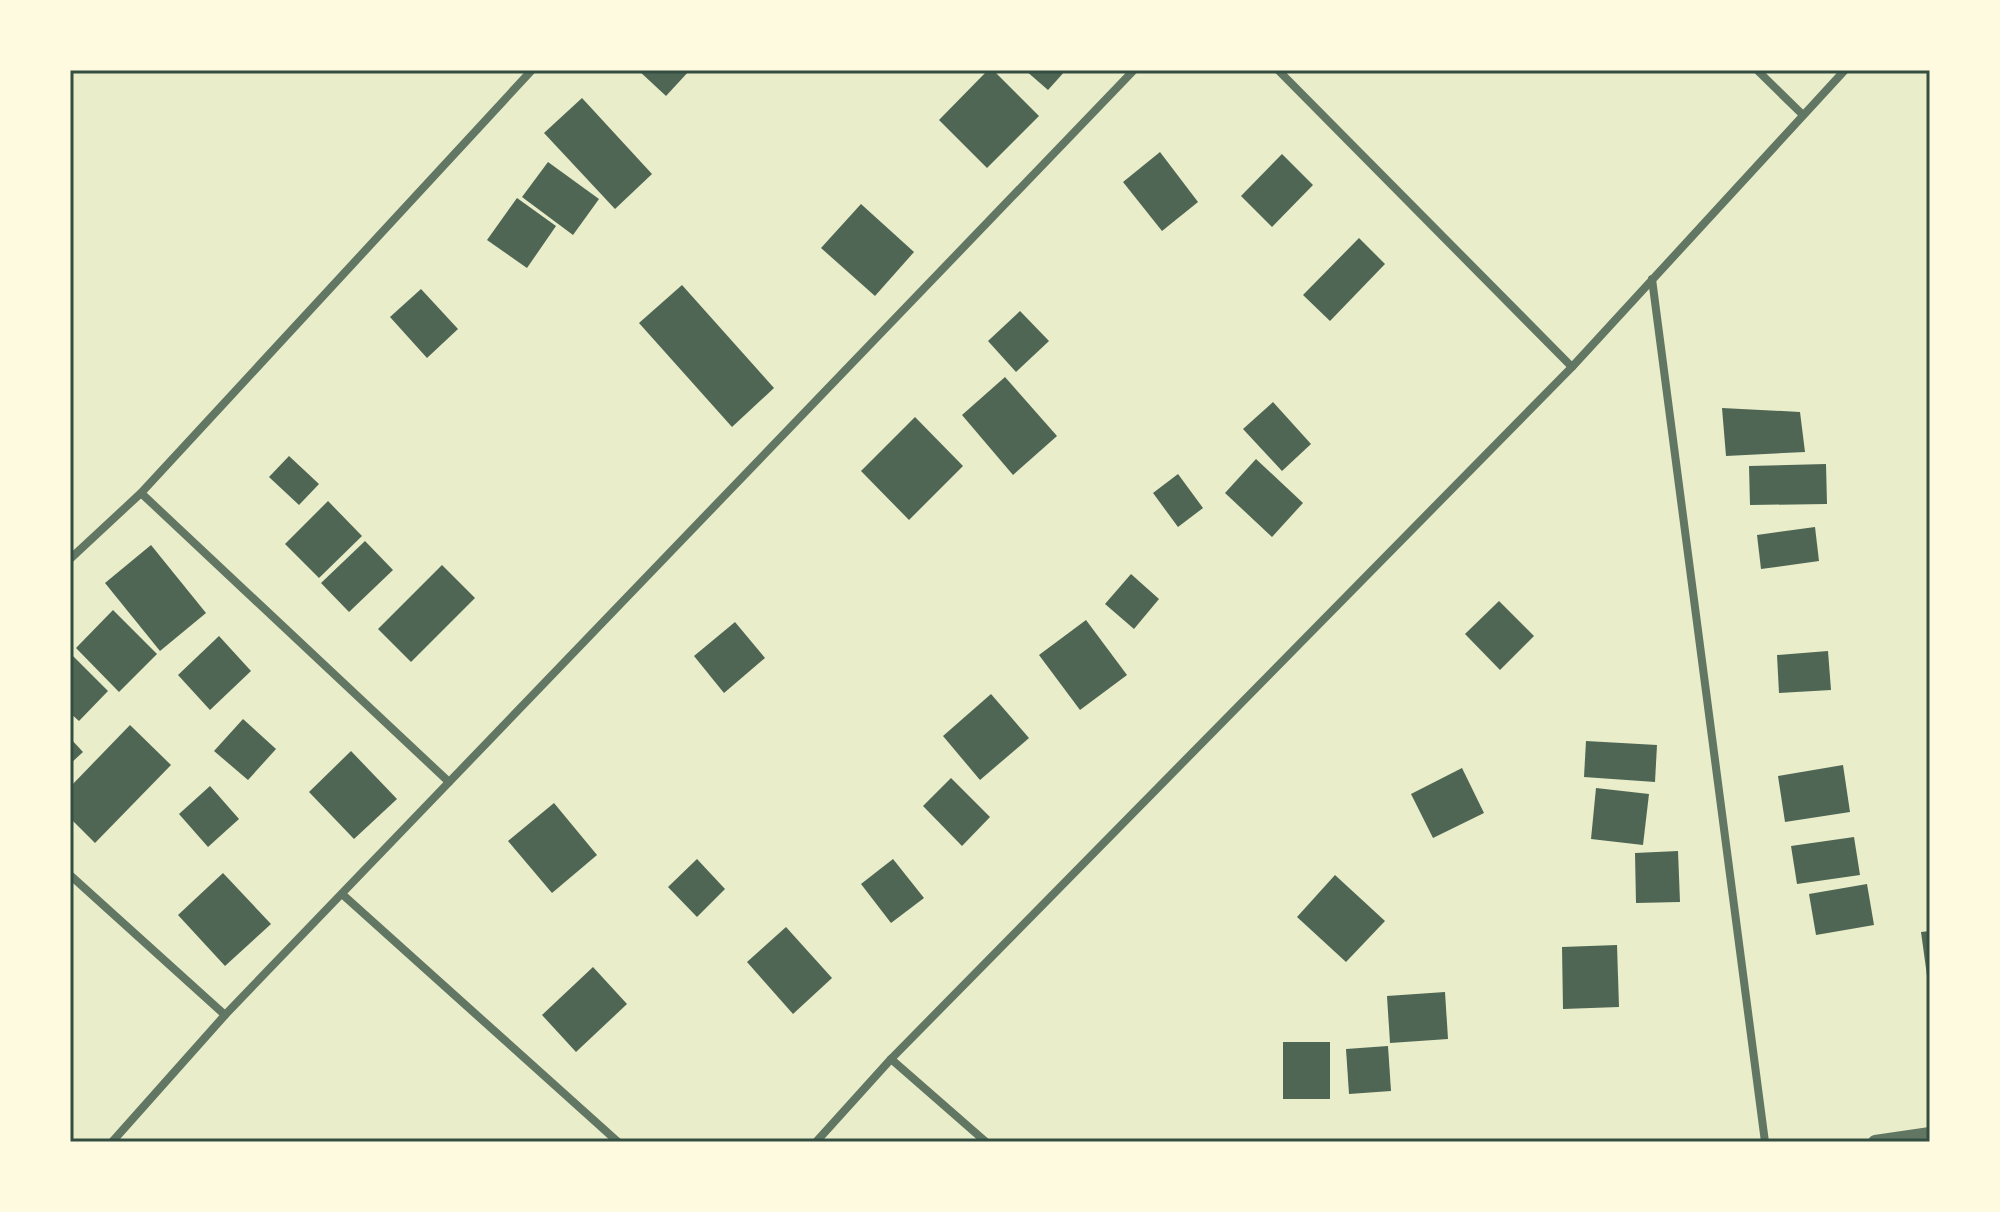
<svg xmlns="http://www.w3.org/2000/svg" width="2000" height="1212" viewBox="0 0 2000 1212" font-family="'Libre Baskerville',serif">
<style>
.building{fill:#4f6655}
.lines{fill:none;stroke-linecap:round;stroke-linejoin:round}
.minor{stroke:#617663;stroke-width:8}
.tertiary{stroke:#617663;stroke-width:14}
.neatline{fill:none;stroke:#344e41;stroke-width:3}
</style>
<rect width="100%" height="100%" fill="#e9edc9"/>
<g class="building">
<path d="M 638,70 L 690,70 L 666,96 Z"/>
<path d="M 988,70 L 993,70 L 1039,116 L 987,168 L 939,120 Z"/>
<path d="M 1025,70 L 1066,70 L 1048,90 Z"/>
<path d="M 582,98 L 652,174 L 615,209 L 544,133 Z"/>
<path d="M 1160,152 L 1198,202 L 1162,231 L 1123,182 Z"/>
<path d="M 1282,154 L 1313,185 L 1272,227 L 1241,196 Z"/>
<path d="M 548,162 L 599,199 L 573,235 L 522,197 Z"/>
<path d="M 517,198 L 556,226 L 527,268 L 487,240 Z"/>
<path d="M 861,204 L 914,252 L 875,296 L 821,248 Z"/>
<path d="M 1359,238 L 1385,264 L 1330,321 L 1303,295 Z"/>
<path d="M 682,285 L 774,388 L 732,427 L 639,323 Z"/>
<path d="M 421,289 L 458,329 L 427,358 L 390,317 Z"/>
<path d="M 1020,311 L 1049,341 L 1016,372 L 988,341 Z"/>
<path d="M 1005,377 L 1057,436 L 1013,475 L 962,415 Z"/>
<path d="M 1273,402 L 1311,444 L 1282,471 L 1243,429 Z"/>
<path d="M 1722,408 L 1800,412 L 1805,452 L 1726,456 Z"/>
<path d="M 915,417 L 963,466 L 909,520 L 861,471 Z"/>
<path d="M 289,456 L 319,484 L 299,505 L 269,477 Z"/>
<path d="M 1256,459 L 1303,503 L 1272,537 L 1225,493 Z"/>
<path d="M 1826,464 L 1827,504 L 1750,505 L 1749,466 Z"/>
<path d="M 1178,474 L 1203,508 L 1178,527 L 1153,493 Z"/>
<path d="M 328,501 L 362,536 L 319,578 L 285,544 Z"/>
<path d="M 1815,527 L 1819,561 L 1761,569 L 1757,535 Z"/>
<path d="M 365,541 L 393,570 L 349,612 L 321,583 Z"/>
<path d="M 151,545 L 206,613 L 160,651 L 105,583 Z"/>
<path d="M 442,565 L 475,598 L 411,662 L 378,629 Z"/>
<path d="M 1131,574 L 1159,599 L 1134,629 L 1105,604 Z"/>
<path d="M 1499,601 L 1534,636 L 1500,670 L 1465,634 Z"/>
<path d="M 113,610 L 157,654 L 119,692 L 76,648 Z"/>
<path d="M 1086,620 L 1127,675 L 1080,710 L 1039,655 Z"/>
<path d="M 735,622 L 765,658 L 724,693 L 694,656 Z"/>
<path d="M 219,636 L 251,671 L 210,710 L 178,675 Z"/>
<path d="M 1828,651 L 1831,690 L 1779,693 L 1777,655 Z"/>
<path d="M 70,653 L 108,691 L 79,721 L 70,713 Z"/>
<path d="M 991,694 L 1029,738 L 980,780 L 943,736 Z"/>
<path d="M 243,719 L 276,749 L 248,780 L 214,751 Z"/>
<path d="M 130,725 L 171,765 L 95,843 L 70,818 L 70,787 Z"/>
<path d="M 70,738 L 83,752 L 70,764 Z"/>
<path d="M 1586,741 L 1657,745 L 1655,782 L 1584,777 Z"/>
<path d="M 351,751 L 397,799 L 354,839 L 309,792 Z"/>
<path d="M 1843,765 L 1850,812 L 1785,822 L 1778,776 Z"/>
<path d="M 1462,768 L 1484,813 L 1433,838 L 1411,794 Z"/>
<path d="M 951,778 L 990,817 L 962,846 L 923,806 Z"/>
<path d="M 210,786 L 239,819 L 208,847 L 179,814 Z"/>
<path d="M 1596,788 L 1649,794 L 1643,845 L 1591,839 Z"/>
<path d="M 554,803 L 597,855 L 552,893 L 508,841 Z"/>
<path d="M 1854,837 L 1860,875 L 1797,884 L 1791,846 Z"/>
<path d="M 1678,851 L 1680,902 L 1636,903 L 1635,853 Z"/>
<path d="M 697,859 L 725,889 L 697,917 L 668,887 Z"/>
<path d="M 893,859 L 924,898 L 891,923 L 861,884 Z"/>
<path d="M 223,873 L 271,924 L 225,966 L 178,915 Z"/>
<path d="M 1335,875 L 1385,921 L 1346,962 L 1297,917 Z"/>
<path d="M 1867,884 L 1874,925 L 1816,935 L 1809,894 Z"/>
<path d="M 786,927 L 832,978 L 793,1014 L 747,962 Z"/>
<path d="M 1930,931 L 1930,983 L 1928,983 L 1921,932 Z"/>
<path d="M 1617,945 L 1619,1007 L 1563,1009 L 1562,947 Z"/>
<path d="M 593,967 L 627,1004 L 576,1052 L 542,1015 Z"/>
<path d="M 1445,992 L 1448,1039 L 1390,1043 L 1387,996 Z"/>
<rect x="1283" y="1042" width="47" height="57"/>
<path d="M 1388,1046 L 1391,1091 L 1349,1094 L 1346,1049 Z"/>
</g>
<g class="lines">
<g class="minor">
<path d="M 1278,70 L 1572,367"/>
<path d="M 1757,70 L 1803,115"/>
<path d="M 1652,279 L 1765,1142"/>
<path d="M 141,493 L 449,782"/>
<path d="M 70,559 L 141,493 L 532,70"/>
<path d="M 70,875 L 225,1015"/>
<path d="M 342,894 L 618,1142"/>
<path d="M 891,1059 L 986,1142"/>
<path d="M 112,1142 L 225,1015 L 1134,70"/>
<path d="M 816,1142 L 891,1059 L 1572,367 L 1845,70"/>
</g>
<path class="tertiary" d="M 1875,1142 L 1930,1134"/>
</g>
<rect width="2000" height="1212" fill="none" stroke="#fefae0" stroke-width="144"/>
<rect x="72" y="72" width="1856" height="1068" class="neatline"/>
</svg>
